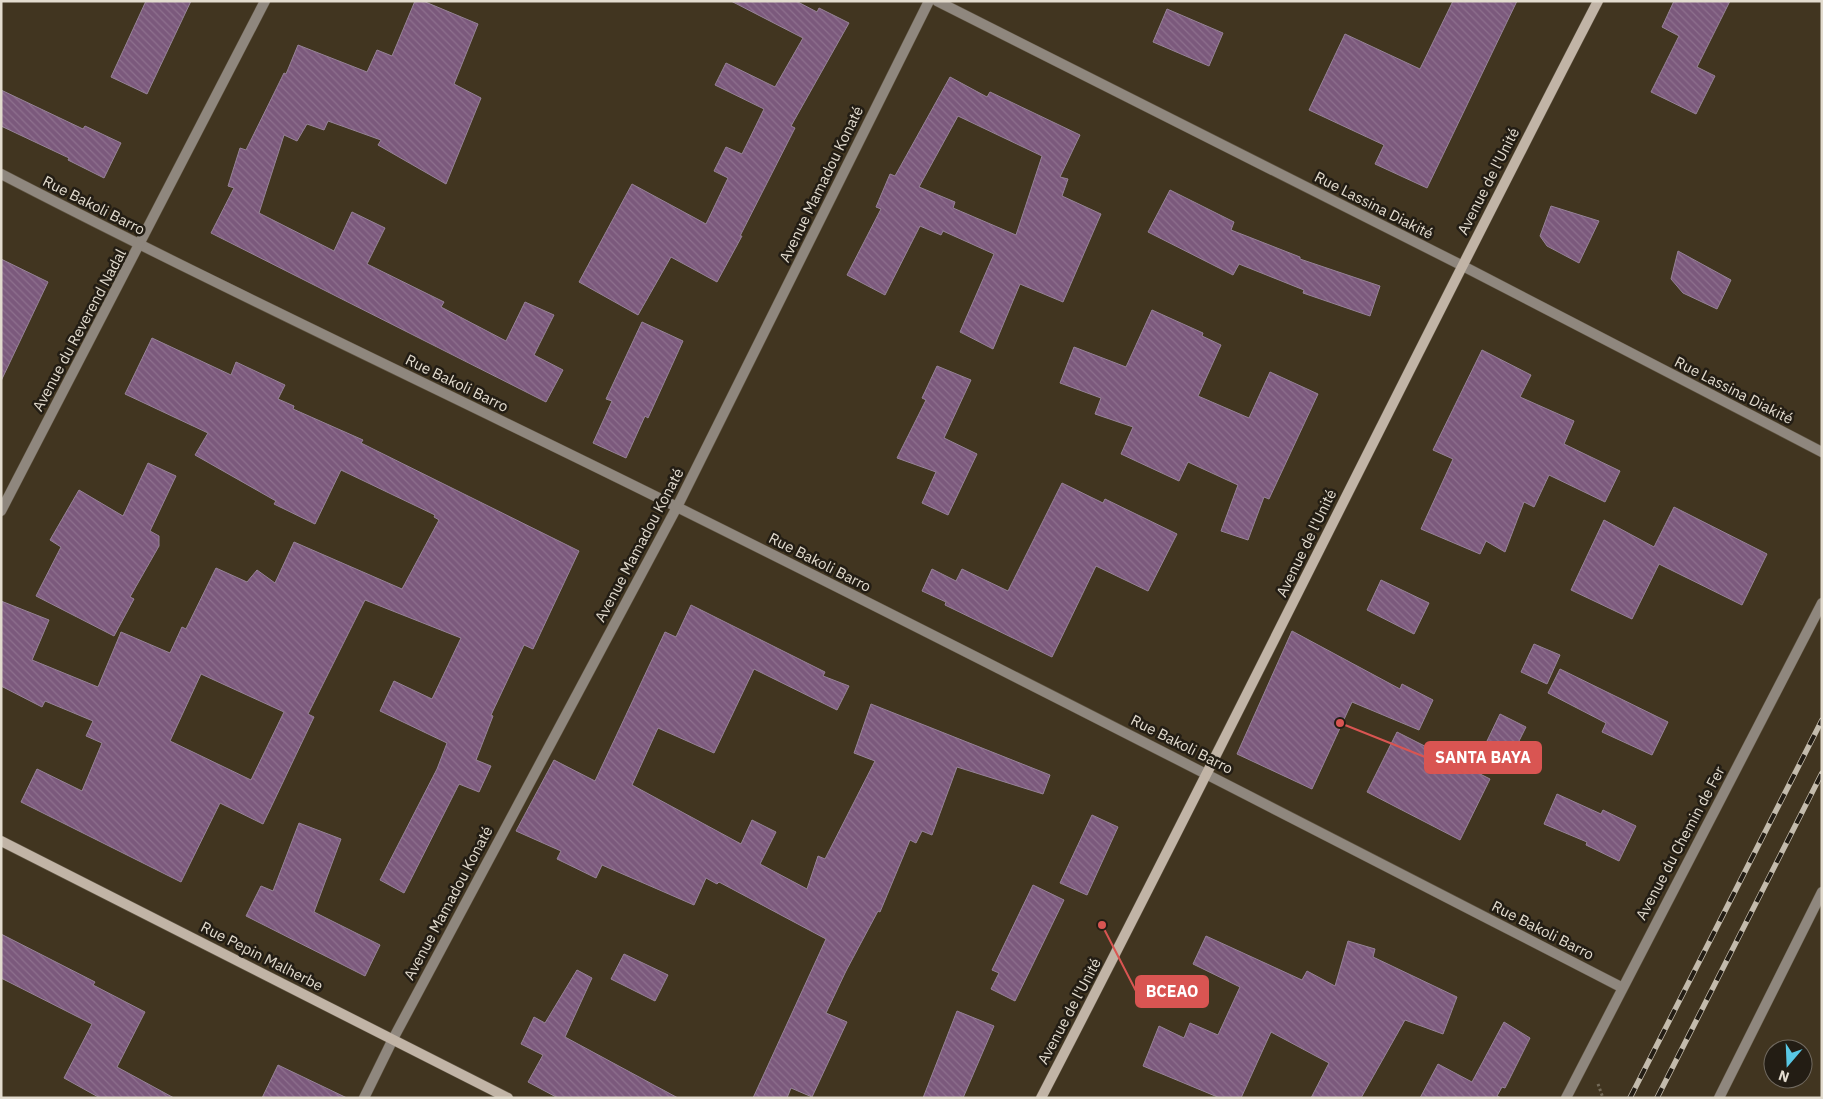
<svg xmlns="http://www.w3.org/2000/svg" width="1823" height="1099" viewBox="0 0 1823 1099" font-family="'IBM Plex Sans',sans-serif">
<style>
.building{fill:url(#building-back-hatch);stroke:#968397;fill-rule:evenodd}
.lines{fill:none;stroke-linecap:round;stroke-linejoin:round}
.street-casing{stroke:#5e5340;stroke-width:11}
.secondary-casing{stroke:#5e5340;stroke-width:11}
.path{stroke:#746a58;stroke-width:3;stroke-dasharray:2.5 2.5;stroke-linecap:butt}
.street{stroke:#8f877e;stroke-width:10}
.secondary{stroke:#c1b4a6;stroke-width:10}
.rail-casing{stroke:#c3bbac;stroke-width:5.5}
.rail{stroke:#231d14;stroke-width:4;stroke-dasharray:11;stroke-linecap:butt}
.labels{text-anchor:middle;dominant-baseline:central;stroke-width:5;stroke-linejoin:round;paint-order:stroke}
.street-label{font-size:15px;fill:#e3dccf;stroke:#231d14}
.leader{fill:none;stroke:#d95552;stroke-width:2}
.callout-dot{fill:#d95552;stroke:#231d14;stroke-width:2}
.callout{fill:#d95552;stroke:#d95552;stroke-width:2}
.callout-label{font-size:16px;text-anchor:middle;font-weight:bold;fill:#fff}
</style>
<defs>
<pattern id="building-back-hatch" width="6" height="6" patternUnits="userSpaceOnUse" patternTransform="scale(1.25)"><rect width="6" height="6" fill="#7b597c"/><path d="M-1 5l2 2M0 0l6 6M5-1l2 2" fill="none" stroke="#8e708e"/></pattern>
</defs>
<rect width="100%" height="100%" fill="#413520"/>
<g class="building">
<path d="M 146,1 L 191,1 L 147,94 L 111,77 Z"/>
<path d="M 415,1 L 423,1 L 478,24 L 454,84 L 481,98 L 446,184 L 378,145 L 381,140 L 328,121 L 324,130 L 307,124 L 297,141 L 284,135 L 259,213 L 334,251 L 352,212 L 385,228 L 367,264 L 444,302 L 441,307 L 506,341 L 525,302 L 554,315 L 534,355 L 563,370 L 546,402 L 211,233 L 234,188 L 228,186 L 240,148 L 246,150 L 284,73 L 286,74 L 298,45 L 367,72 L 377,50 L 392,56 Z"/>
<path d="M 731,1 L 796,1 L 817,12 L 819,8 L 849,23 L 791,126 L 795,128 L 740,236 L 742,236 L 717,282 L 671,257 L 638,315 L 579,282 L 632,184 L 706,224 L 728,178 L 714,171 L 726,147 L 742,154 L 764,109 L 715,85 L 726,63 L 775,87 L 803,38 Z"/>
<path d="M 1453,1 L 1517,1 L 1427,188 L 1375,164 L 1384,145 L 1309,110 L 1345,34 L 1420,69 Z"/>
<path d="M 1674,1 L 1730,1 L 1697,67 L 1715,76 L 1696,114 L 1651,92 L 1679,36 L 1662,27 Z"/>
<path d="M 1167,9 L 1223,33 L 1209,66 L 1153,42 Z"/>
<path d="M 950,77 L 987,97 L 990,92 L 1080,135 L 1060,177 L 1068,179 L 1062,196 L 1101,214 L 1063,302 L 1020,284 L 993,349 L 960,332 L 994,254 L 943,231 L 941,235 L 920,226 L 885,295 L 847,275 L 881,209 L 876,207 L 890,174 L 895,176 ZM 958,116 L 1042,156 L 1016,235 L 953,208 L 955,202 L 919,187 Z"/>
<path d="M 1,90 L 83,129 L 85,126 L 121,143 L 104,178 L 68,160 L 69,158 L 1,126 Z"/>
<path d="M 1170,190 L 1234,222 L 1231,230 L 1300,257 L 1300,259 L 1380,286 L 1370,316 L 1303,293 L 1304,290 L 1239,264 L 1233,275 L 1148,232 Z"/>
<path d="M 1551,206 L 1599,221 L 1579,263 L 1547,246 L 1540,236 Z"/>
<path d="M 1678,251 L 1731,280 L 1717,309 L 1683,293 L 1671,279 Z"/>
<path d="M 1,259 L 48,282 L 1,381 Z"/>
<path d="M 1152,310 L 1203,333 L 1202,336 L 1221,345 L 1198,396 L 1249,418 L 1270,372 L 1318,394 L 1269,499 L 1264,497 L 1248,540 L 1221,531 L 1238,485 L 1188,462 L 1179,481 L 1121,454 L 1133,427 L 1095,414 L 1101,398 L 1060,383 L 1074,347 L 1126,367 Z"/>
<path d="M 642,322 L 683,341 L 648,418 L 645,416 L 626,458 L 593,443 L 612,401 L 606,399 Z"/>
<path d="M 152,338 L 231,375 L 236,362 L 285,385 L 278,399 L 294,406 L 293,409 L 363,440 L 361,443 L 579,551 L 533,649 L 524,645 L 491,715 L 493,716 L 476,760 L 491,766 L 479,792 L 459,784 L 404,893 L 380,880 L 437,769 L 447,743 L 380,711 L 394,681 L 432,699 L 461,638 L 365,600 L 308,714 L 314,717 L 263,824 L 220,803 L 181,882 L 21,802 L 37,769 L 82,791 L 102,743 L 86,736 L 93,721 L 45,701 L 42,707 L 1,686 L 1,601 L 49,620 L 32,660 L 98,687 L 121,632 L 170,653 L 182,627 L 186,629 L 216,568 L 247,582 L 257,570 L 275,583 L 294,542 L 402,589 L 439,520 L 434,517 L 435,515 L 341,470 L 315,524 L 274,504 L 276,501 L 195,455 L 208,433 L 125,394 ZM 201,674 L 284,712 L 251,780 L 170,741 Z"/>
<path d="M 1482,350 L 1531,375 L 1520,397 L 1574,421 L 1564,444 L 1620,471 L 1605,502 L 1549,475 L 1534,507 L 1524,502 L 1505,552 L 1486,541 L 1480,554 L 1421,529 L 1453,459 L 1433,450 Z"/>
<path d="M 937,366 L 971,380 L 944,438 L 977,454 L 948,515 L 922,503 L 936,472 L 897,458 L 926,400 L 922,398 Z"/>
<path d="M 148,463 L 176,476 L 150,531 L 159,536 L 159,546 L 130,597 L 134,599 L 114,636 L 36,596 L 61,547 L 50,540 L 79,490 L 123,516 Z"/>
<path d="M 1062,483 L 1103,503 L 1105,499 L 1177,534 L 1148,591 L 1096,566 L 1052,657 L 945,605 L 946,602 L 922,591 L 932,569 L 956,581 L 962,569 L 1008,591 Z"/>
<path d="M 1674,507 L 1767,554 L 1742,605 L 1659,564 L 1632,619 L 1571,590 L 1604,520 L 1654,547 Z"/>
<path d="M 1381,580 L 1429,603 L 1414,634 L 1367,610 Z"/>
<path d="M 691,605 L 825,672 L 823,676 L 849,686 L 837,710 L 754,669 L 714,753 L 658,728 L 632,785 L 741,844 L 752,820 L 776,832 L 760,864 L 807,889 L 818,856 L 825,859 L 875,761 L 854,753 L 871,704 L 1050,775 L 1043,794 L 957,767 L 932,835 L 922,831 L 916,843 L 910,840 L 880,912 L 878,911 L 846,971 L 826,1013 L 847,1022 L 812,1097 L 791,1088 L 787,1098 L 753,1098 L 826,939 L 719,882 L 717,884 L 706,878 L 694,905 L 602,865 L 596,878 L 557,859 L 561,851 L 516,831 L 554,760 L 595,781 L 665,632 L 676,637 Z"/>
<path d="M 1292,631 L 1400,689 L 1402,684 L 1433,700 L 1419,730 L 1352,702 L 1312,789 L 1237,754 Z"/>
<path d="M 1534,644 L 1560,655 L 1547,684 L 1521,672 Z"/>
<path d="M 1560,669 L 1668,722 L 1652,755 L 1602,732 L 1606,723 L 1548,693 Z"/>
<path d="M 1500,714 L 1526,727 L 1513,753 L 1487,741 Z"/>
<path d="M 1397,732 L 1490,779 L 1460,840 L 1367,792 Z"/>
<path d="M 1557,794 L 1601,814 L 1603,810 L 1636,826 L 1619,861 L 1586,845 L 1587,842 L 1544,824 Z"/>
<path d="M 1092,815 L 1118,827 L 1087,895 L 1060,883 Z"/>
<path d="M 299,823 L 341,839 L 314,912 L 380,945 L 365,976 L 246,916 L 261,886 L 273,891 Z"/>
<path d="M 1033,885 L 1064,900 L 1015,1001 L 991,989 L 999,973 L 992,970 Z"/>
<path d="M 1,934 L 95,982 L 93,985 L 145,1012 L 117,1067 L 174,1098 L 100,1098 L 64,1078 L 92,1024 L 1,978 Z"/>
<path d="M 1206,936 L 1302,980 L 1307,971 L 1335,986 L 1348,941 L 1375,949 L 1373,957 L 1457,997 L 1443,1034 L 1405,1020 L 1361,1098 L 1311,1098 L 1329,1063 L 1271,1032 L 1241,1098 L 1220,1098 L 1143,1066 L 1159,1026 L 1184,1038 L 1190,1023 L 1218,1035 L 1240,987 L 1193,964 Z"/>
<path d="M 624,954 L 668,975 L 655,1001 L 611,979 Z"/>
<path d="M 577,970 L 592,978 L 565,1037 L 678,1098 L 558,1098 L 528,1082 L 543,1055 L 521,1044 L 534,1017 L 545,1023 Z"/>
<path d="M 957,1011 L 994,1026 L 963,1098 L 923,1098 Z"/>
<path d="M 1504,1022 L 1530,1038 L 1505,1088 L 1502,1087 L 1497,1096 L 1501,1098 L 1420,1098 L 1438,1064 L 1472,1082 Z"/>
<path d="M 278,1065 L 347,1098 L 262,1098 Z"/>
</g>
<g class="lines">
<defs>
<g id="street">
<path d="M 937,1 L 1461,265 L 1822,452"/>
<path d="M 1,174 C 225,290 454,396 679,508 C 995,665 1308,826 1621,987"/>
<path d="M 1,511 L 265,1"/>
<path d="M 364,1098 L 393,1039 L 677,507 L 929,1"/>
<path d="M 1566,1098 L 1822,603"/>
<path d="M 1719,1098 L 1822,892"/>
</g>
<g id="secondary">
<path d="M 1,841 L 508,1098"/>
<path d="M 1041,1098 C 1230,734 1409,365 1598,1"/>
</g>
</defs>
<use href="#street" class="street-casing"/>
<use href="#secondary" class="secondary-casing"/>
<path class="path" d="M 1598,1084 L 1603,1098"/>
<use href="#street" class="street"/>
<use href="#secondary" class="secondary"/>
<defs>
<g id="rail">
<path d="M 1630,1098 L 1822,720"/>
<path d="M 1657,1098 L 1822,773"/>
</g>
</defs>
<use href="#rail" class="rail-casing"/>
<use href="#rail" class="rail"/>
</g>
<g class="labels">
<g class="street-label">
<text transform="translate(1488 181) rotate(-63)">Avenue de l'Unité</text>
<text transform="translate(821 184) rotate(-64)">Avenue Mamadou Konaté</text>
<text transform="translate(94 205) rotate(27)">Rue Bakoli Barro</text>
<text transform="translate(1374 205) rotate(27)">Rue Lassina Diakité</text>
<text transform="translate(79 330) rotate(-62)">Avenue du Reverend Nadal</text>
<text transform="translate(457 383) rotate(26)">Rue Bakoli Barro</text>
<text transform="translate(1734 390) rotate(27)">Rue Lassina Diakité</text>
<text transform="translate(1306 543) rotate(-64)">Avenue de l'Unité</text>
<text transform="translate(639 545) rotate(-62)">Avenue Mamadou Konaté</text>
<text transform="translate(820 562) rotate(27)">Rue Bakoli Barro</text>
<text transform="translate(1182 744) rotate(27)">Rue Bakoli Barro</text>
<text transform="translate(1680 843) rotate(-62)">Avenue du Chemin de Fer</text>
<text transform="translate(448 903) rotate(-62)">Avenue Mamadou Konaté</text>
<text transform="translate(1543 930) rotate(27)">Rue Bakoli Barro</text>
<text transform="translate(262 956) rotate(27)">Rue Pepin Malherbe</text>
<text transform="translate(1069 1011) rotate(-62)">Avenue de l'Unité</text>
</g>
</g>
<path class="leader" d="M1340 723L1425 757M1102 925L1136 991"/>
<g class="callout-dot">
<circle cx="1340" cy="723" r="5"/>
<circle cx="1102" cy="925" r="5"/>
</g>
<g class="callout">
<rect x="1425" y="742" width="116" height="31" rx="5"/>
<rect x="1136" y="976" width="72" height="31" rx="5"/>
</g>
<g class="callout-label">
<text x="1483" y="763">SANTA BAYA</text>
<text x="1172" y="997">BCEAO</text>
</g>
<rect width="1823" height="1099" fill="none" stroke="#e3dccf" stroke-width="5"/>
<g transform="translate(1788 1064) rotate(199)"><circle r="24" fill="#231d14" stroke="#70695f"/>
<path d="M0-4L9 19L0 12L-9 19Z" fill="#59c8e5"/>
<text y="-8" font-size="14" font-weight="bold" text-anchor="middle" fill="#e3dccf">N</text>
</g>
</svg>
